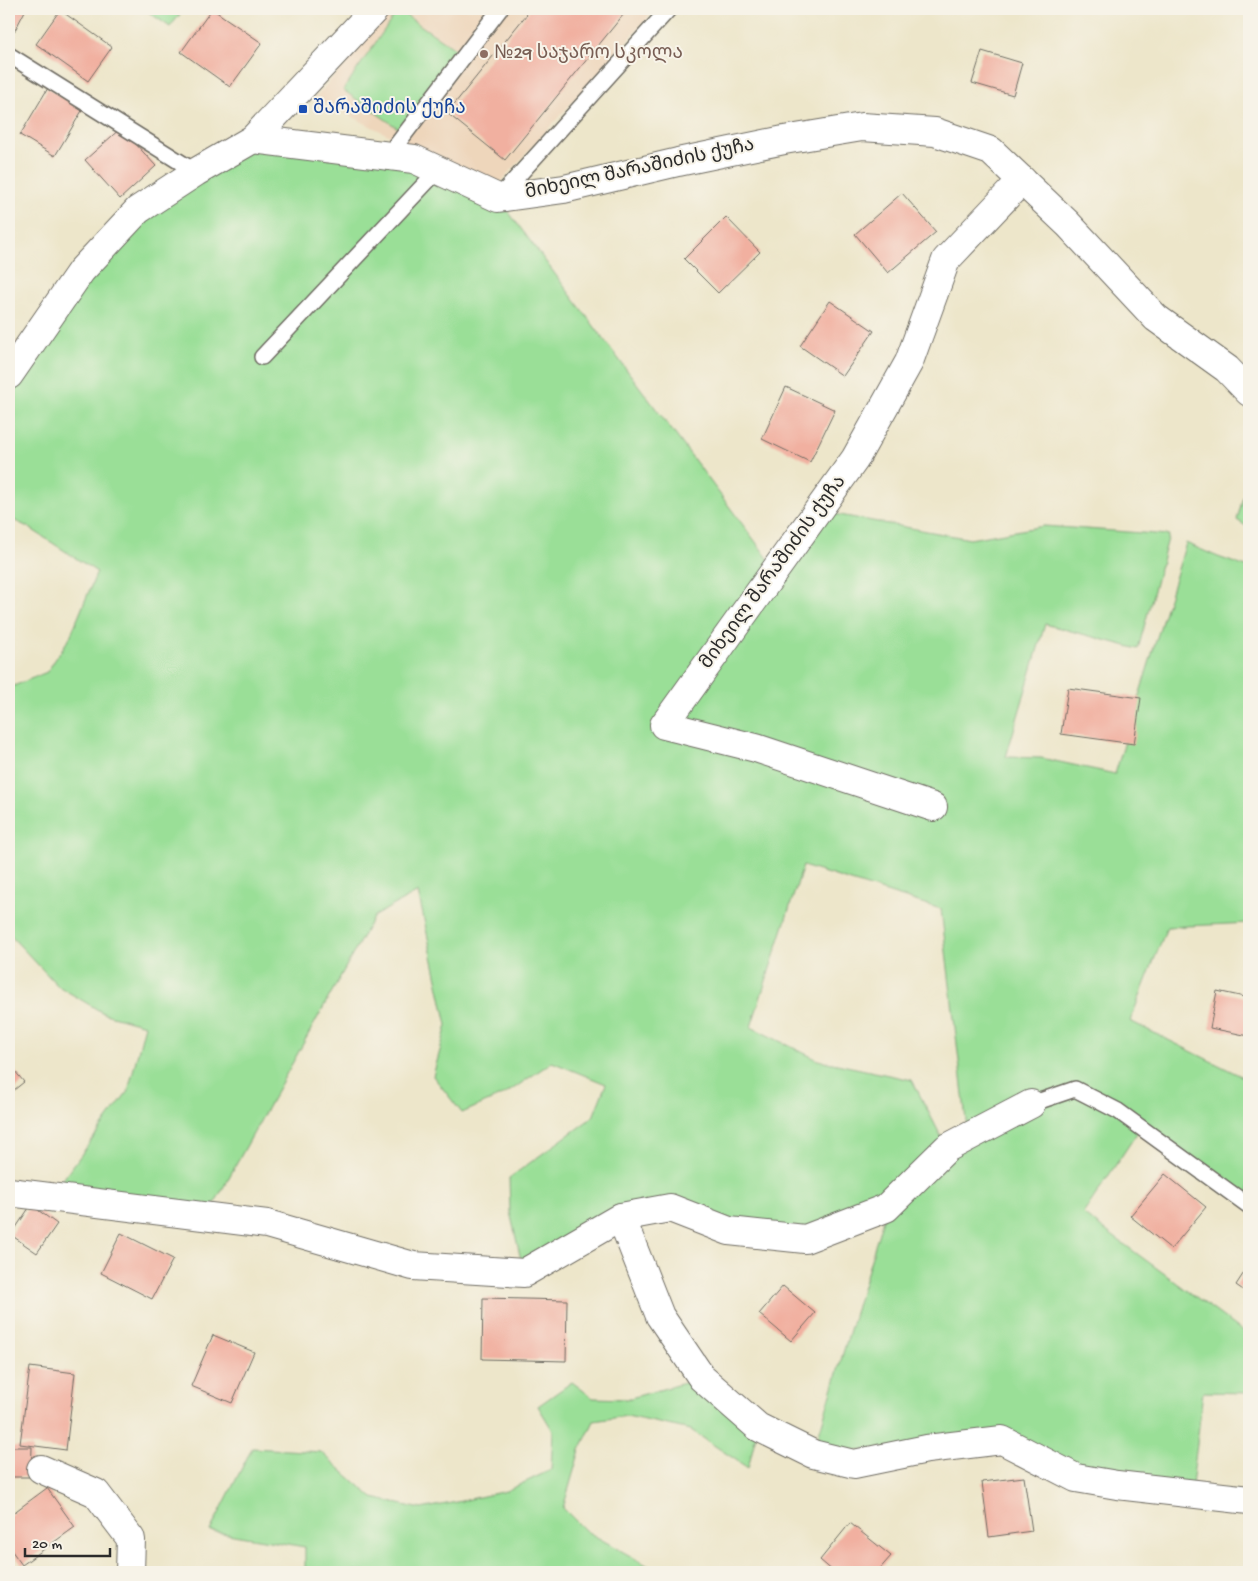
<svg xmlns="http://www.w3.org/2000/svg" width="1258" height="1581" viewBox="0 0 1258 1581" font-family="'Gochi Hand','Noto Sans Georgian',sans-serif">
<style>
.built{fill:#eed6bb}
.green{fill:#9adf97;stroke:#628561;fill-rule:evenodd}
.building{fill:#f1b0a0}
.lines{fill:none;stroke-linecap:round;stroke-linejoin:round}
.service-casing{stroke:#6f6c63;stroke-width:18}
.minor-casing{stroke:#6f6c63;stroke-width:30}
.service{stroke:#fff;stroke-width:15}
.minor{stroke:#fff;stroke-width:28}
.education-dot{fill:#8d6e63;stroke:#f7f3e8;stroke-width:2}
.transit-dot{fill:#1a4fb4;stroke:#f7f3e8;stroke-width:2}
.labels{text-anchor:middle;dominant-baseline:central;stroke-width:4;stroke-linejoin:round;paint-order:stroke}
.education-label{font-size:19px;fill:#785e54;stroke:#f7f3e8;text-anchor:start}
.transit-label{font-size:19px;fill:#164399;stroke:#f7f3e8;text-anchor:start}
.street-label{font-size:19px;fill:#2b2b2b;stroke:#f7f3e8}
</style>
<rect width="100%" height="100%" fill="#f7f3e8"/>
<filter id="ink" filterUnits="userSpaceOnUse"><feTurbulence type="fractalNoise" baseFrequency=".02" numOctaves="2"/><feDisplacementMap in="SourceGraphic" scale="10" xChannelSelector="R" yChannelSelector="G"/><feConvolveMatrix kernelMatrix="1 2 1 2 8 2 1 2 1" color-interpolation-filters="sRGB"/></filter>
<filter id="wash" filterUnits="userSpaceOnUse"><feTurbulence type="fractalNoise" baseFrequency=".0096" numOctaves="4" result="noise"/><feDisplacementMap in="SourceGraphic" scale="20" xChannelSelector="R" yChannelSelector="G"/><feGaussianBlur stdDeviation="1.12" result="paint"/><feColorMatrix in="noise" values="0 0 0 0 0 0 0 0 0 0 0 0 0 0 0 0 0 1.4 0 .05"/><feComposite in="paint" operator="in"/></filter>
<g filter="url(#wash)">
<rect width="100%" height="100%" fill="#ede6ca"/>
<path class="built" d="M 392,9 L 654,9 L 655,10 L 496,187 L 418,150 L 315,98 Z"/>
<g class="green">
<path d="M 144,9 L 184,9 L 170,27 Z"/>
<path d="M 398,10 L 458,51 L 402,131 L 343,90 Z"/>
<path d="M 260,131 L 414,159 L 498,198 L 776,569 L 818,511 L 970,539 L 1044,526 L 1169,535 L 1138,649 L 1045,624 L 1006,757 L 1041,758 L 1115,774 L 1186,543 L 1218,557 L 1249,568 L 1249,923 L 1167,927 L 1130,1021 L 1249,1080 L 1249,1206 L 1141,1127 L 1083,1214 L 1249,1336 L 1249,1393 L 1203,1392 L 1191,1494 L 1117,1485 L 1002,1440 L 813,1454 L 886,1209 L 805,1239 L 670,1208 L 524,1273 L 510,1212 L 509,1178 L 593,1117 L 606,1084 L 552,1062 L 507,1093 L 462,1113 L 433,1076 L 447,1025 L 418,892 L 374,916 L 207,1217 L 50,1197 L 128,1091 L 145,1025 L 105,1014 L 58,986 L 9,934 L 9,688 L 47,672 L 70,637 L 97,572 L 28,527 L 9,518 L 9,375 L 81,271 ZM 803,866 L 941,909 L 968,1137 L 947,1148 L 912,1080 L 818,1060 L 751,1027 Z"/>
<path d="M 1249,474 L 1249,528 L 1237,520 Z"/>
<path d="M 702,1378 L 758,1427 L 748,1468 L 691,1430 L 627,1416 L 594,1421 L 580,1450 L 563,1508 L 586,1531 L 659,1572 L 305,1572 L 305,1547 L 210,1531 L 252,1448 L 321,1452 L 373,1498 L 421,1509 L 457,1502 L 506,1491 L 551,1470 L 553,1431 L 538,1406 L 572,1382 L 593,1398 L 627,1399 Z"/>
</g>
<g id="blocks">
<g class="building">
<path d="M 9,9 L 26,9 L 14,32 L 9,29 Z"/>
<path d="M 212,9 L 262,43 L 230,87 L 181,52 Z"/>
<path d="M 531,9 L 628,9 L 505,160 L 447,113 Z"/>
<path d="M 60,10 L 112,47 L 88,81 L 36,44 Z"/>
<path d="M 982,51 L 1022,63 L 1013,95 L 972,83 Z"/>
<path d="M 48,88 L 83,109 L 55,156 L 20,135 Z"/>
<path d="M 121,128 L 156,166 L 120,199 L 85,160 Z"/>
<path d="M 902,193 L 936,232 L 888,273 L 855,234 Z"/>
<path d="M 726,217 L 760,252 L 718,293 L 684,259 Z"/>
<path d="M 830,301 L 874,331 L 843,376 L 800,346 Z"/>
<path d="M 9,337 L 17,343 L 9,356 Z"/>
<path d="M 786,387 L 835,410 L 810,462 L 762,439 Z"/>
<path d="M 1068,688 L 1141,698 L 1134,744 L 1061,734 Z"/>
<path d="M 1217,991 L 1249,998 L 1249,1036 L 1210,1028 Z"/>
<path d="M 9,1064 L 24,1082 L 9,1094 Z"/>
<path d="M 1165,1174 L 1206,1207 L 1171,1249 L 1130,1216 Z"/>
<path d="M 31,1205 L 57,1224 L 37,1253 L 11,1235 Z"/>
<path d="M 121,1233 L 173,1259 L 152,1299 L 101,1273 Z"/>
<path d="M 1249,1265 L 1249,1294 L 1236,1285 Z"/>
<path d="M 783,1286 L 815,1313 L 791,1341 L 759,1314 Z"/>
<path d="M 483,1298 L 567,1300 L 566,1361 L 482,1359 Z"/>
<path d="M 213,1335 L 254,1352 L 232,1403 L 191,1386 Z"/>
<path d="M 30,1367 L 75,1373 L 66,1450 L 20,1444 Z"/>
<path d="M 9,1447 L 32,1447 L 31,1477 L 9,1477 Z"/>
<path d="M 1024,1477 L 1032,1531 L 989,1537 L 982,1482 Z"/>
<path d="M 47,1488 L 75,1527 L 22,1565 L 9,1547 L 9,1516 Z"/>
<path d="M 850,1523 L 891,1556 L 877,1572 L 834,1572 L 820,1560 Z"/>
</g>
</g>
</g>
<g filter="url(#ink)">
<use href="#blocks" fill-opacity="0" stroke="#6f6c63" stroke-width="1"/>
<g class="lines">
<defs>
<g id="service">
<path d="M 9,55 L 196,172"/>
<path d="M 388,156 L 500,9"/>
<path d="M 499,197 L 669,9"/>
<path d="M 262,357 L 438,170"/>
<path d="M 1031,1104 L 1075,1089 L 1118,1111 L 1249,1206"/>
</g>
<g id="minor">
<path d="M 253,139 L 414,159 L 498,198 L 564,189 L 678,162 L 784,140 L 862,127 L 935,132 L 991,151 L 1068,224 L 1156,318 L 1227,369 L 1249,392"/>
<path d="M 9,375 L 81,271 L 138,210 L 196,172 L 253,139 L 375,9"/>
<path d="M 933,807 L 756,748 L 664,725 L 855,459 L 909,362 L 946,260 L 1022,180"/>
<path d="M 9,1192 L 267,1224 L 413,1266 L 524,1273 L 621,1217 L 670,1208 L 729,1231 L 805,1239 L 886,1208 L 947,1148 L 1031,1104"/>
<path d="M 621,1217 L 660,1316 L 702,1378 L 758,1427 L 813,1454 L 854,1464 L 927,1449 L 1002,1440 L 1076,1478 L 1117,1485 L 1249,1500"/>
<path d="M 41,1469 L 96,1493 L 131,1539 L 130,1572"/>
</g>
</defs>
<use href="#service" class="service-casing"/>
<use href="#minor" class="minor-casing"/>
<use href="#service" class="service"/>
<use href="#minor" class="minor"/>
</g>
</g>
<circle class="education-dot" cx="484" cy="54" r="5"/>
<rect class="transit-dot" x="298" y="104" width="10" height="10" rx="2.5"/>
<g class="labels">
<g class="education-label">
<text x="494" y="54">№29 საჯარო სკოლა</text>
</g>
<g class="transit-label">
<text x="313" y="109">შარაშიძის ქუჩა</text>
</g>
<g class="street-label">
<text transform="translate(640 170) rotate(-12)">მიხეილ შარაშიძის ქუჩა</text>
<text transform="translate(774 573) rotate(-54)">მიხეილ შარაშიძის ქუჩა</text>
</g>
</g>
<rect width="1258" height="1581" fill="none" stroke="#f7f3e8" stroke-width="30"/>
<path d="M25 1548v8h85v-8" fill="none" stroke="#2b2b2b" stroke-width="2.5"/>
<text x="32" y="1548" font-size="15" fill="#2b2b2b" stroke="#f7f3e8" stroke-width="4" paint-order="stroke">20 m</text>
</svg>
